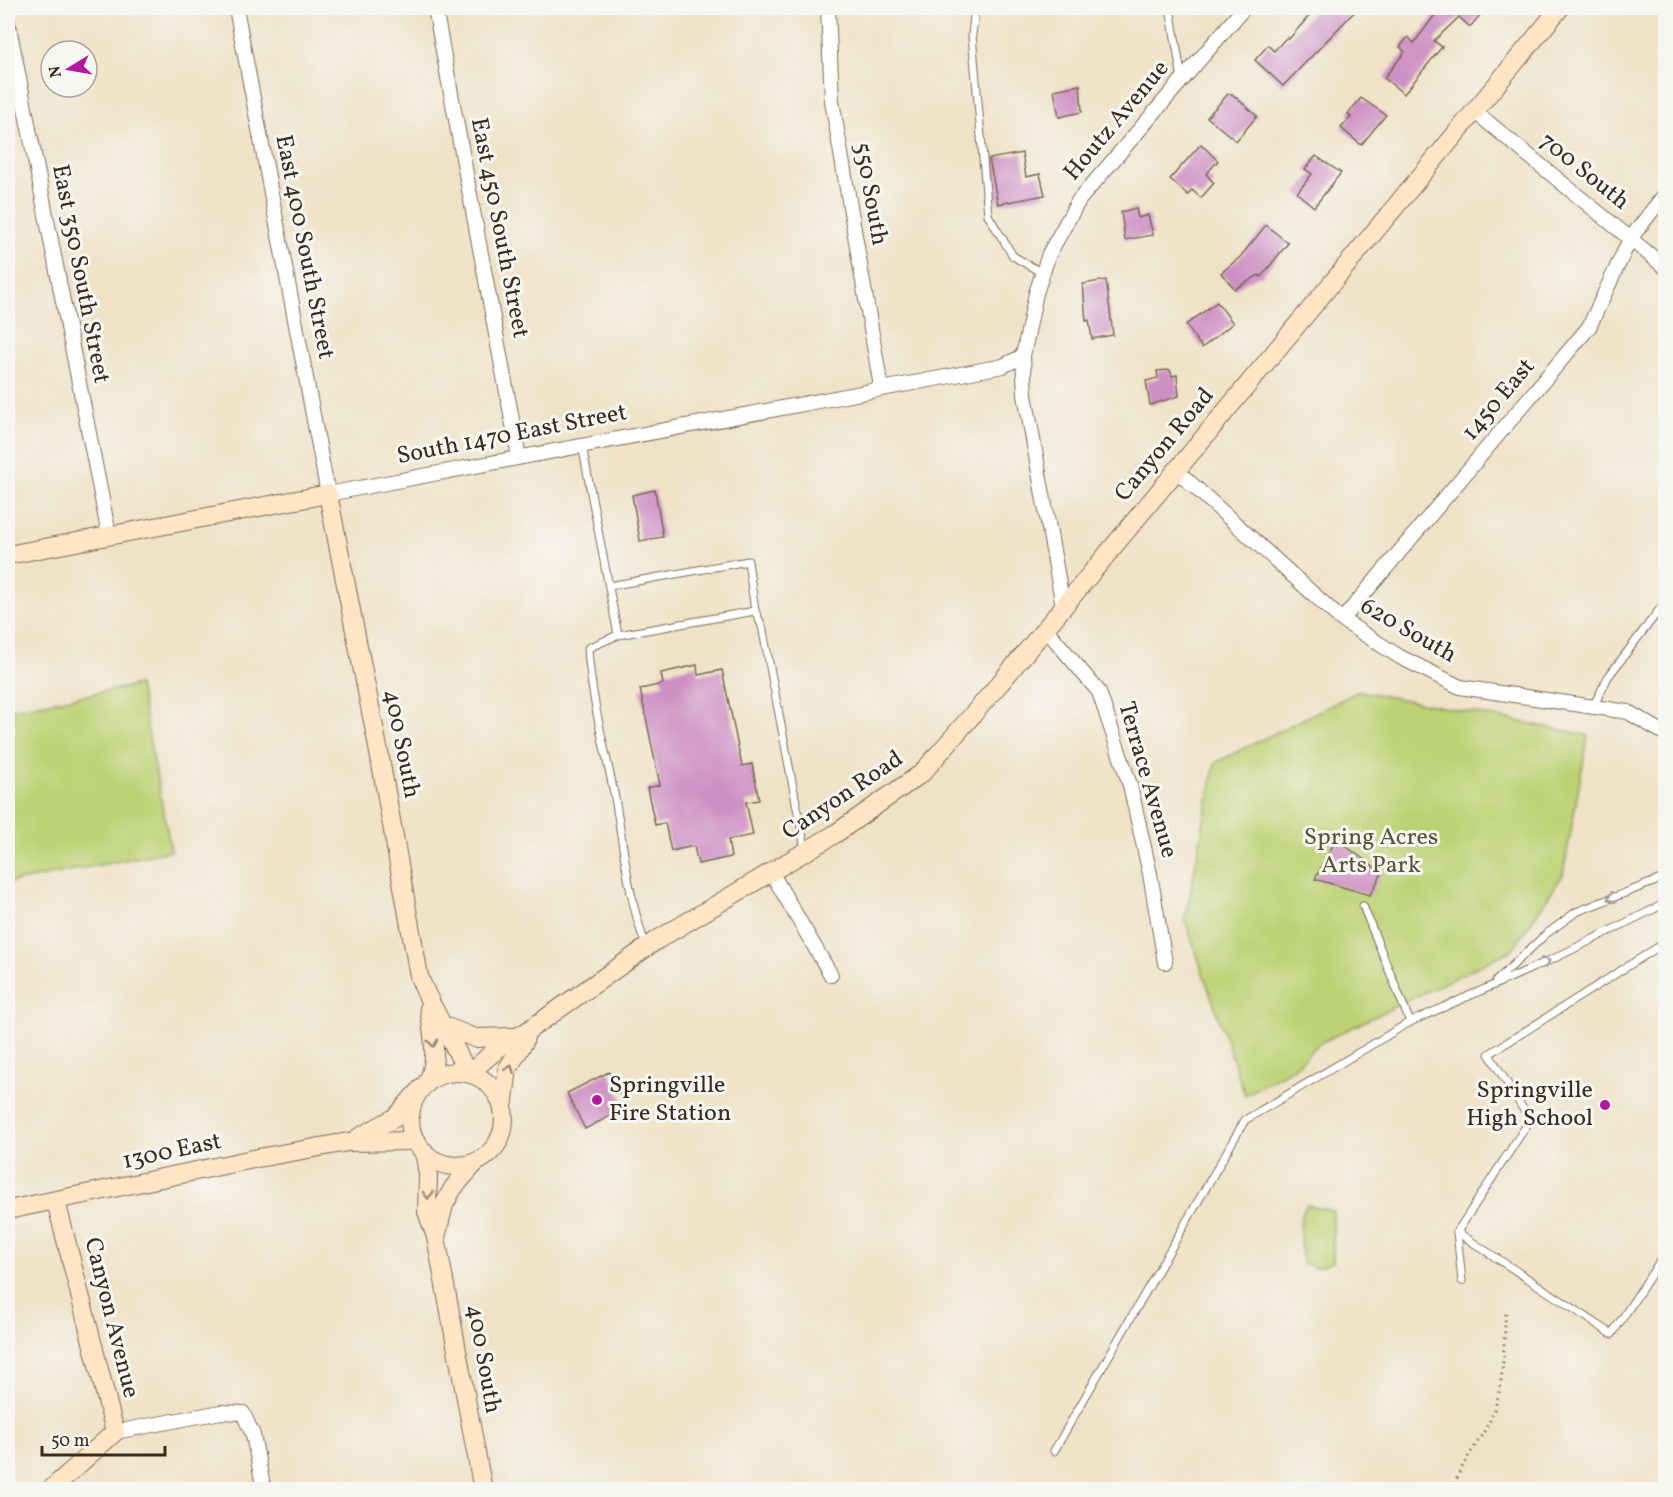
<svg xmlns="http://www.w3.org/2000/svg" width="1673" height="1497" viewBox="0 0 1673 1497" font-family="Vollkorn,serif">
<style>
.green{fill:#bed275;stroke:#7c7e4a;stroke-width:1.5}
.building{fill:#ce90c3}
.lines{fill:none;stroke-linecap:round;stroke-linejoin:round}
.lane-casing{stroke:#7a6a59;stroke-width:9}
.street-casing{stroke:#7a6a59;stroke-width:16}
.secondary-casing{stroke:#7a6a59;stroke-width:20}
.path{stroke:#7a6a59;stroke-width:3;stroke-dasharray:1.5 4.5;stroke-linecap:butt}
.lane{stroke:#fff;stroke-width:7}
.street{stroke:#fff;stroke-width:14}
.secondary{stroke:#fde5c5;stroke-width:18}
.oneway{stroke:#a79f9a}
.oneway2{stroke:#9c8872}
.poi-dot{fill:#b5179e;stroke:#f6f6f2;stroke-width:2}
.labels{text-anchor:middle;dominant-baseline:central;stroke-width:6;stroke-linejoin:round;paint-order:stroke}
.street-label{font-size:24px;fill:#3b2a1e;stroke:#f6f6f2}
.park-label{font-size:24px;fill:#5c5434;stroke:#f6f6f2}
.poi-label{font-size:24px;fill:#3b2a1e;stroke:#f6f6f2;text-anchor:start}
</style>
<rect width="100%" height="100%" fill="#f6f6f2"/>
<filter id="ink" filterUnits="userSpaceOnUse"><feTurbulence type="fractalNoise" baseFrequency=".0167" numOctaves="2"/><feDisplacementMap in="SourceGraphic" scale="12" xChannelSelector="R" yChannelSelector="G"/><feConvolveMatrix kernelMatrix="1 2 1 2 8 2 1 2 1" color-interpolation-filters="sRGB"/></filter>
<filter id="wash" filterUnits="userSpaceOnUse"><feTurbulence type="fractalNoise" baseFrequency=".008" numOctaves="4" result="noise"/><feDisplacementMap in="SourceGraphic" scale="24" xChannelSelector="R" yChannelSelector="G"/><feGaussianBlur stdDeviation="1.35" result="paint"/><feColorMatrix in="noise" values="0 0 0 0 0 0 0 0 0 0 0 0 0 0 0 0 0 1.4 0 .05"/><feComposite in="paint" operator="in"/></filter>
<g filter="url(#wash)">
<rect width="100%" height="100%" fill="#efe2c6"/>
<g class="green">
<path d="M 139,685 L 171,851 L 8,883 L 8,710 Z"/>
<path d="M 1359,691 L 1588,735 L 1563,875 L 1512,950 L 1318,1044 L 1297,1066 L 1245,1095 L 1185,920 L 1215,763 Z"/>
<path d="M 1307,1205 L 1333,1211 L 1333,1262 L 1316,1268 L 1302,1263 C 1301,1246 1296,1219 1307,1205 Z"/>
</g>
<g id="blocks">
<g class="building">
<path d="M 1316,8 L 1358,8 L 1283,86 L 1255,60 L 1268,45 L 1274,51 L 1287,37 L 1289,39 Z"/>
<path d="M 1440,8 L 1486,8 L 1470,27 L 1459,17 L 1434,41 L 1442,47 L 1404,94 L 1384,78 L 1405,52 L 1400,47 L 1408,37 L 1414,43 Z"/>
<path d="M 1080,85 L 1082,112 L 1059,117 L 1054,90 Z"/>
<path d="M 1228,94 L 1232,94 L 1257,116 L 1236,141 L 1207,117 Z"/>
<path d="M 1361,98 L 1386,115 L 1361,145 L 1341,128 L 1351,117 L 1348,114 Z"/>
<path d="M 1201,144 L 1218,161 L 1206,174 L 1214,183 L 1201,198 L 1192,190 L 1188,195 L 1170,179 Z"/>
<path d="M 1022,153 L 1026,177 L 1040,174 L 1045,195 L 998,204 L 989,159 Z"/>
<path d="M 1316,156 L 1341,173 L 1314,207 L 1297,193 L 1312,174 L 1305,169 Z"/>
<path d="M 1136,208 L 1138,218 L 1148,215 L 1153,235 L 1125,240 L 1121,212 Z"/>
<path d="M 1266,225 L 1288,243 L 1261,277 L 1259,275 L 1235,289 L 1221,273 L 1240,257 Z"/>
<path d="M 1106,280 L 1113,335 L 1092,339 L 1089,320 L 1086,321 L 1083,284 Z"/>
<path d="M 1217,302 L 1233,323 L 1202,348 L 1186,325 Z"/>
<path d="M 1170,370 L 1172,376 L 1177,375 L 1179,396 L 1150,405 L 1146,381 L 1158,378 L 1157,371 Z"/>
<path d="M 655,490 L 663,537 L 640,541 L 632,495 Z"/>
<path d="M 697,665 L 698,675 L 722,670 L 742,766 L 752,764 L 759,800 L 746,802 L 753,835 L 728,840 L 731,857 L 698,864 L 694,846 L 671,851 L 665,823 L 655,825 L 647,788 L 660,785 L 640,689 L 663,684 L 661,673 Z"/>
<path d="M 1336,839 L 1382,873 L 1370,895 L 1315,879 Z"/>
<path d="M 609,1072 L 626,1108 L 585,1129 L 567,1093 Z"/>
</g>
</g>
</g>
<g filter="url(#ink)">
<use href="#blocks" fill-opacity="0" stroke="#7a6a59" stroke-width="1.5"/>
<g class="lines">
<defs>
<g id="lane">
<path d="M 975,8 L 972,35 L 988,215 L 1013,256 L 1042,273"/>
<path d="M 1170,8 L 1182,79"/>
<path d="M 582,445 L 618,635 L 755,611 L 762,626 L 805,849"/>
<path d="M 609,586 L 748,561 L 755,611"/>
<path d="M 618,635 L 588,648 C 591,699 605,748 615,798 C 624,848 628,898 646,946"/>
<path d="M 1593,707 L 1608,677 L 1666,601"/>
<path d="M 1363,906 L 1410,1022"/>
<path d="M 1496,981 L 1545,935 L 1576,912 L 1666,877"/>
<path d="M 1457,1232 L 1612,1334 L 1666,1252"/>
<path d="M 1462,1281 L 1457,1232 L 1530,1120 L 1489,1054 L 1666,942"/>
<path d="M 1054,1451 L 1245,1120 L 1410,1022 L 1555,958 L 1666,903"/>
</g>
<g id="street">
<path d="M 236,8 L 328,494 L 1003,366 L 1023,356"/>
<path d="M 435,8 L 519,457"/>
<path d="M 828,8 L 832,101 L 881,387"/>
<path d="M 8,22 L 109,535"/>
<path d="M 1474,111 L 1666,268"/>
<path d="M 1176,470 L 1342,620 L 1400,657 L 1460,687 L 1628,712 L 1666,734"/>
<path d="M 1063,606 L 1025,395 L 1023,356 L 1036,293 L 1049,254 L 1079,200 L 1244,8"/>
<path d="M 1342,620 L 1589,327 L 1630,239 L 1666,193"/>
<path d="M 1045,628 L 1099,692 L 1130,785 L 1150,874 L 1165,962"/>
<path d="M 771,872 L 831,975"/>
<path d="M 115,1432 L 221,1412 L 243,1413 L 253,1435 L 264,1490"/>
</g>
<g id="secondary">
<path d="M 8,555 L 328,494 L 377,742 L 419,976 C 431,1010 453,1039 467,1073"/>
<path d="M 444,1026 L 475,1038 L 513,1037"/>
<circle cx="457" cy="1119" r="47"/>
<path d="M 470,1073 L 499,1047 L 526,1032 L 657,940 L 835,834 L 922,773 L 1001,682 L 1560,8"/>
<path d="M 427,1083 C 440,1059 432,1033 429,1007"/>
<path d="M 503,1107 L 508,1068 L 524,1042 L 526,1032"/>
<path d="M 358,1138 L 396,1117 L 414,1096"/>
<path d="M 424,1151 L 428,1174 L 427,1212 L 436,1237 L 483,1490"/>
<path d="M 8,1210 L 258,1158 L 348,1142 L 417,1141"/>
<path d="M 436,1237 L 444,1205 L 453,1188 L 476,1162"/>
<path d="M 50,1490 L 115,1432 L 56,1201"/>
</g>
</defs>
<use href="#lane" class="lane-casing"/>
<use href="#street" class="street-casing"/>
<use href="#secondary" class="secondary-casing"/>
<path class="path" d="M 1453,1490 C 1460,1462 1481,1442 1492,1416 C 1505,1383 1503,1346 1506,1311"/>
<use href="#lane" class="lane"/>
<use href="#street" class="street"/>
<use href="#secondary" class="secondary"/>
</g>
<defs><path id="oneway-chevron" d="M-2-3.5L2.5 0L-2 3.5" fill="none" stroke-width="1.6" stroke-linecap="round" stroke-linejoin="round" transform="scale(1.5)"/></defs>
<g class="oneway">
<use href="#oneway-chevron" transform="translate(1611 898) rotate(158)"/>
<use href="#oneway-chevron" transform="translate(1546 962) rotate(-23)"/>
</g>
<g class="oneway2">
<use href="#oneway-chevron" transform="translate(433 1043) rotate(83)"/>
<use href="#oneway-chevron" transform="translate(510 1069) rotate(-69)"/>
<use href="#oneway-chevron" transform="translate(428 1195) rotate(91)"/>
</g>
</g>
<g class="poi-dot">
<circle cx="597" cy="1100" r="6"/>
<circle cx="1605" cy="1105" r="6"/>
</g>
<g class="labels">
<g class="street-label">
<text transform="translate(1117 121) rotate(-50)">Houtz Avenue</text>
<text transform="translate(1584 172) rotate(39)">700 South</text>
<text transform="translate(870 194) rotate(80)">550 South</text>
<text transform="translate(499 228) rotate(79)">East 450 South Street</text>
<text transform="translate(304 247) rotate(79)">East 400 South Street</text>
<text transform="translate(80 274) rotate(79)">East 350 South Street</text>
<text transform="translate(1499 400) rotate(-50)">1450 East</text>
<text transform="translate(512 435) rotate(-11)">South 1470 East Street</text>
<text transform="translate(1165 445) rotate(-50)">Canyon Road</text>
<text transform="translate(1408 631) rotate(30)">620 South</text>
<text transform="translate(401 744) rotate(79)">400 South</text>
<text transform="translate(1147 780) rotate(74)">Terrace Avenue</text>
<text transform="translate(843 796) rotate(-34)">Canyon Road</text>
<text transform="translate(172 1152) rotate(-12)">1300 East</text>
<text transform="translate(111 1318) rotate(76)">Canyon Avenue</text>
<text transform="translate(483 1359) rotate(80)">400 South</text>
</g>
<g class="park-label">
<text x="1371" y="838">Spring Acres<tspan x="1371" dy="28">Arts Park</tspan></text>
</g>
<g class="poi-label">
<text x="609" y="1086">Springville<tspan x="609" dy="28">Fire Station</tspan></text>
<text x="1593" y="1091" text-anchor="end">Springville<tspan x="1593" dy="28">High School</tspan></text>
</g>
</g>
<rect width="1673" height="1497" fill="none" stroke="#f6f6f2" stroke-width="30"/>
<g transform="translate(69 69) rotate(259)"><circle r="28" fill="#f6f6f2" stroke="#aba49d" stroke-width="1.5"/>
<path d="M0-4.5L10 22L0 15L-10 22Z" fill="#b5179e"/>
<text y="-9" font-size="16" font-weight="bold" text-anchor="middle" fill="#3b2a1e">N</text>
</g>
<path d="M42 1446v9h123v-9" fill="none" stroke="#3b2a1e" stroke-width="3"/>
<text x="51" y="1446" font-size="18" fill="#3b2a1e" stroke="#f6f6f2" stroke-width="4.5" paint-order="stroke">50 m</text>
</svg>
